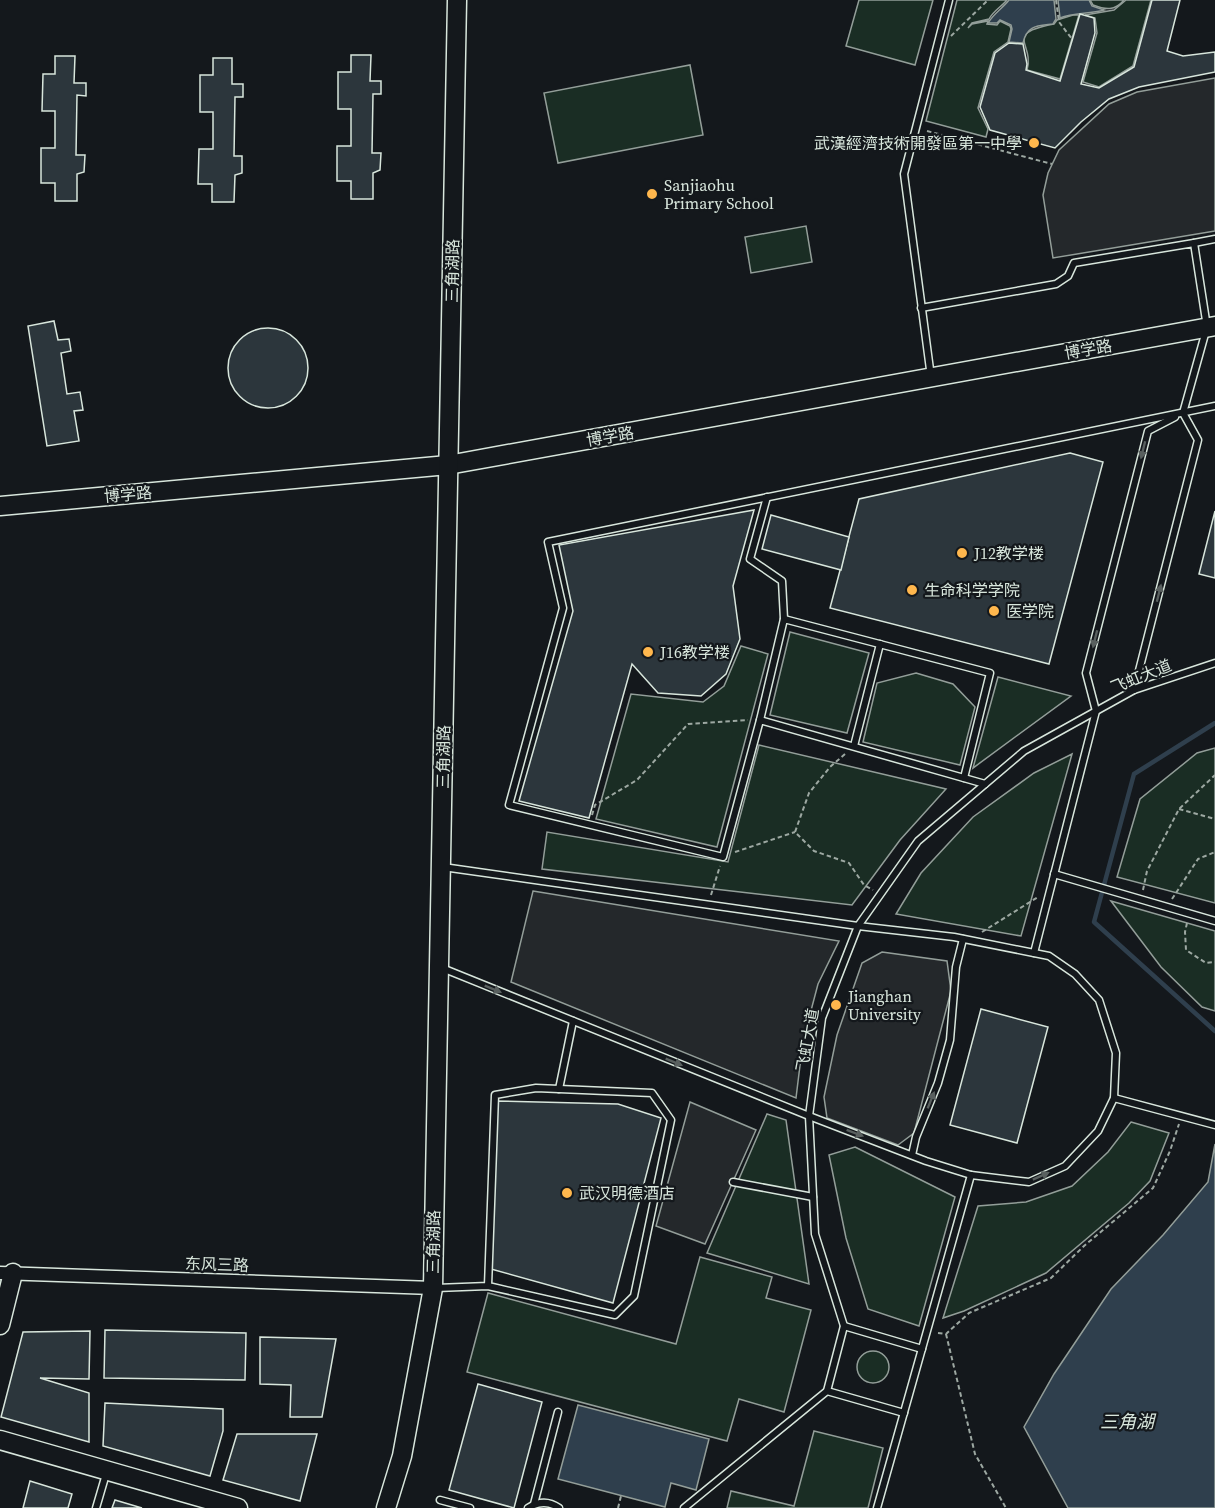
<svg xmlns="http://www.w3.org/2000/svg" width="1215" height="1508" viewBox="0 0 1215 1508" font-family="'Source Serif 4','Noto Sans SC',serif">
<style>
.green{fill:#1a2d24;stroke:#939e99;stroke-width:1.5}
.parking{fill:#24282b;stroke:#939e99;stroke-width:1.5}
.water{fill:#2f3f4d;stroke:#939e99;stroke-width:1.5}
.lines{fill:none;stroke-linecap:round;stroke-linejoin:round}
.stream{stroke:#2f3f4d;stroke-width:4.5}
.building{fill:#2c363c;stroke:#d8e6dc;stroke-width:1.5}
.lane-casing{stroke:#d8e6dc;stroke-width:9}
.street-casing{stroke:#d8e6dc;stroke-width:15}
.secondary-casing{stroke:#d8e6dc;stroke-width:21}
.path{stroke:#9da8a2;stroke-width:2;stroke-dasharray:4.5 3;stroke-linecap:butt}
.lane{stroke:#14181c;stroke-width:6}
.street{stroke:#14181c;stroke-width:12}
.secondary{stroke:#14181c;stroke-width:18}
.oneway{fill:#59605f}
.poi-dot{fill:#ffb74d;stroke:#14181c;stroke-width:2}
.labels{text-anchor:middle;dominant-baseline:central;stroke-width:4.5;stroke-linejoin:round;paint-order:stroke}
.poi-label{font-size:16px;fill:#d8e6dc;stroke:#14181c;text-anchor:start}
.street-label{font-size:16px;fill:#d8e6dc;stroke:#14181c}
.water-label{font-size:18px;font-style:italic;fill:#d8e6dc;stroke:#14181c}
</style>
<rect width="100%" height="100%" fill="#14181c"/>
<g class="green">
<path d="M 859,0 L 933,0 L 915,65 L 846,46 Z"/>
<path d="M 957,0 L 1007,0 C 1001,7 993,11 989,19 L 972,23 L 968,28 L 972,24 L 988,21 L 987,24 L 997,25 L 1000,21 L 1010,26 L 1011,29 L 1008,42 L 994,52 L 978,108 L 988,129 L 986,137 L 926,121 Z"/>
<path d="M 1090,0 L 1124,0 C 1115,11 1106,10 1093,5 Z"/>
<path d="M 1126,0 L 1151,0 L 1133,66 L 1099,87 L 1083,82 L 1097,33 L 1095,18 L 1085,15 L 1114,10 Z"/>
<path d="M 1073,15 L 1079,15 L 1060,79 L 1027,70 C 1035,43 1002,34 1054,24 L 1057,20 Z"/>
<path d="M 690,65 L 703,135 L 558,163 L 544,93 Z"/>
<path d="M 806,226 L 812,262 L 751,273 L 745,237 Z"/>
<path d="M 790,632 L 869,653 L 847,733 L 770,715 Z"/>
<path d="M 741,646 L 768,654 L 717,847 L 596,819 L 631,694 L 703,702 L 724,686 Z"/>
<path d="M 916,673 L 953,684 L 975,707 L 960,765 L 863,742 L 877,683 Z"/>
<path d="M 998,677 L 1071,696 L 973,768 Z"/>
<path d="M 759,745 L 946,789 L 900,840 L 852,905 L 542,869 L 547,832 L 728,862 Z"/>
<path d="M 1215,748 L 1215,903 L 1117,877 L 1140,799 L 1197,753 Z"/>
<path d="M 1072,754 L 1021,936 L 896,914 L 921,873 L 973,817 L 1034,773 Z"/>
<path d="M 1111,901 L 1215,931 L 1215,1011 L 1202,1007 L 1161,967 Z"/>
<path d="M 767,1114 L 786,1120 L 809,1284 L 707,1253 Z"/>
<path d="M 1131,1122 L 1169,1133 L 1150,1181 L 1129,1203 L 1046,1273 L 964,1311 L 943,1318 L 978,1206 L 1026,1202 L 1072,1186 L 1108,1152 Z"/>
<path d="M 855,1147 L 955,1197 L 919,1326 L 868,1309 L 846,1238 L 829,1155 Z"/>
<path d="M 700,1257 L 772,1277 L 766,1298 L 811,1310 L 784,1412 L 739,1399 L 727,1441 L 467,1372 L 488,1293 L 676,1344 Z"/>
<circle cx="873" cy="1367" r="16"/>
<path d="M 814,1431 L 883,1448 L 868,1508 L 727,1508 L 731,1491 L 794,1506 Z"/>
</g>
<g class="parking">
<path d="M 1215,78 L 1215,231 L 1053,258 L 1043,195 L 1048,173 L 1059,150 L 1109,104 L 1137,92 Z"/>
<path d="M 533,891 L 839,941 L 818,984 L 803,1041 L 796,1098 L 511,982 Z"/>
<path d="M 882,952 L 947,961 L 951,991 L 914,1133 L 898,1145 L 827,1118 L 824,1097 L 837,1035 L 862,963 Z"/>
<path d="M 690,1102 L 756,1130 L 705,1244 L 656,1226 Z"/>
</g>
<g class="water">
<path d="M 1009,0 L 1054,0 L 1056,19 L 1053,24 C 1037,26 1027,25 1023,43 L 1009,42 L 1012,29 L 1011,25 L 1000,20 L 997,23 L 988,23 C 994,13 1002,9 1009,0 Z"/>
<path d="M 1058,0 L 1089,0 L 1092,6 L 1104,10 C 1089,14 1074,13 1060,18 Z"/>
<path d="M 1215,1144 L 1215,1508 L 1068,1508 L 1024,1427 L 1054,1374 L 1111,1289 L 1163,1235 L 1208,1182 Z"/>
<path d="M 578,1405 L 709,1439 L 696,1490 L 671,1483 L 665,1507 L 558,1479 Z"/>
</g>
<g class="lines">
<path class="stream" d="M 1215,723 L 1134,774 L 1094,922 L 1215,1031"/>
</g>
<g class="building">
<path d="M 1152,0 L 1180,0 L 1167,51 L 1183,56 L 1215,52 L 1215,72 L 1139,87 L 1109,99 L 1081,122 L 1055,148 L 990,130 L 980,107 L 995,53 L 1009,43 L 1023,44 L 1027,64 L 1026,70 L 1060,81 L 1080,14 L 1094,18 L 1095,33 L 1081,84 L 1099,88 L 1134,67 Z"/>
<path d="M 351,55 L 371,55 L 370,81 L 381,81 L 381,94 L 373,94 L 372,153 L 381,153 L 380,170 L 373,173 L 373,199 L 351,199 L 351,181 L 337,181 L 337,146 L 351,146 L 351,109 L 338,109 L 338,72 L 351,72 Z"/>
<path d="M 55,56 L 75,56 L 74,83 L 86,83 L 86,96 L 77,95 L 76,155 L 85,155 L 84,172 L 77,174 L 77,201 L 55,201 L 55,183 L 41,183 L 41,148 L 55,148 L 55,111 L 42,111 L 43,74 L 55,74 Z"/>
<path d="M 213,58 L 232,58 L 232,84 L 243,84 L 243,97 L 235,97 L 234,156 L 242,156 L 242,173 L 235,175 L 234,202 L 212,202 L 212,184 L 198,184 L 199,149 L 213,149 L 213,112 L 200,112 L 200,75 L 213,75 Z"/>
<path d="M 54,321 L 58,340 L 69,339 L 71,351 L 61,353 L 67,394 L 80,392 L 83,410 L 74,411 L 79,441 L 47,446 L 28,326 Z"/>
<circle cx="268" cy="368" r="40"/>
<path d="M 1070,453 L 1103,462 L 1049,664 L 830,608 L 859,499 Z"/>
<path d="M 754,510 L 733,586 L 740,639 L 726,674 L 701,696 L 658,693 L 632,664 L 589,818 L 519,801 L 573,611 L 559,545 Z"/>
<path d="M 1215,511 L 1215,578 L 1199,574 Z"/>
<path d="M 771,515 L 849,537 L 841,570 L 762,549 Z"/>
<path d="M 981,1009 L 1048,1027 L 1017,1143 L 950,1125 Z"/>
<path d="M 495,1101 L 618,1104 L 661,1118 L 613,1303 L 491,1269 Z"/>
<path d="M 105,1330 L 246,1333 L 245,1380 L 104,1378 Z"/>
<path d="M 90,1331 L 89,1379 L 40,1378 L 89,1393 L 89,1442 L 1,1417 L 23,1332 Z"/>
<path d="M 260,1337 L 336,1339 L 322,1417 L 290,1417 L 291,1385 L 260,1384 Z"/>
<path d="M 478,1384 L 542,1402 L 514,1508 L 449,1490 Z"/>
<path d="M 105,1403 L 223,1409 L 223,1431 L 210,1476 L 103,1446 Z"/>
<path d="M 237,1434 L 317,1434 L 300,1501 L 223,1480 Z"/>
<path d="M 30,1481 L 72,1494 L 68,1508 L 23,1508 Z"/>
<path d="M 115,1500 L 142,1508 L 112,1508 Z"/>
</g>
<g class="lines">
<defs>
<g id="lane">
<path d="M 1194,243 L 1215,239"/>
<path d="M 921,308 L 1056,284 L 1068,276 L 1074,263 L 1194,243 L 1207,327 L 1183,413 L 1198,440 L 1134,690"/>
<path d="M 931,377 L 904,174 L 949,0"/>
<path d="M 767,497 L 750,559 L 782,581 L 784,619"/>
<path d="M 760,720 L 784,619 L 990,673 L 964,778"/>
<path d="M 854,746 L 880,644"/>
<path d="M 985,784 L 760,720 L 723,857 L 509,805 L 563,608 L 548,542 L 1215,406"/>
<path d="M 1054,874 L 1215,921"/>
<path d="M 1034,953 L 1096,711 L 1086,673 L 1148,431 L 1175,417"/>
<path d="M 442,968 L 809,1116 L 926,1161 L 971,1175 L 1029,1182 L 1065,1166 L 1098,1131 L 1114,1098 L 1116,1053 L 1099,1000 L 1075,974 L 1049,956 L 954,937 L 858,926 L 443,867"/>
<path d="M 559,1089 L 573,1021"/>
<path d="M 1114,1098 L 1215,1125"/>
<path d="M 912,1155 L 916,1137 L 938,1083 L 950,1040 L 956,967 L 963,939"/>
<path d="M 733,1182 L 813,1197"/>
<path d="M 436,1288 L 488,1286 L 615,1315 L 634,1296 L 671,1120 L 652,1093 L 536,1088 L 495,1095 L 488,1286"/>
<path d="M 844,1326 L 922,1349"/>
<path d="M 827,1391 L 904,1413"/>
<path d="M 440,1500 L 470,1508"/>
<path d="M 534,1504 L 558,1412"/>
<path d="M 96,1508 L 106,1474"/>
<path d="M 528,1508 C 539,1501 549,1501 559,1508"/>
<path d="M 684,1508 L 827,1391 L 844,1326 L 815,1234 L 809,1116 L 822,1018 L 858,926 L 918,841 L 1024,751 L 1134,690 L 1215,663"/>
<path d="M 877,1508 L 971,1175"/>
</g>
<path id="street" d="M 0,1273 L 433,1288"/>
<g id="secondary">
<path d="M 0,506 L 448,465 L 1215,326"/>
<path d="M 0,1325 L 13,1273"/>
<path d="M 0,1440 L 238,1508"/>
<path d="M 386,1508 L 402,1456 L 433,1288 L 457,0"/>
</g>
</defs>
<use href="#lane" class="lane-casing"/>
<use href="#street" class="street-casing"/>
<use href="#secondary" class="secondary-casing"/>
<g class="path">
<path d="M 1056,0 L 1059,22 L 1072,39"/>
<path d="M 951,36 L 988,0"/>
<path d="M 927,131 L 1052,164"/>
<path d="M 845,754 L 830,767 L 809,793 L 795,832 L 814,851 L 849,863 L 864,885 L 873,890"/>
<path d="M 1179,809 L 1215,819"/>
<path d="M 592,815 L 595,805 L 637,780 L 688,724 L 748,720"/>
<path d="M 735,852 L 795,832"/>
<path d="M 1143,890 L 1147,871 L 1179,809 L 1215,775"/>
<path d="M 711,895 L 720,866"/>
<path d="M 1172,899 L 1198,859 L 1215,852"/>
<path d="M 1187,923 L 1185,932 L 1186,950 L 1206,963 L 1215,962"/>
<path d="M 982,932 L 1038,897"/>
<path d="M 938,1333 L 946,1334 L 969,1313 L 1051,1278 L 1084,1246 L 1153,1188 L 1170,1151 L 1179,1124"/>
<path d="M 946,1334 L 975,1454 L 1006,1508"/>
<path d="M 618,1508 L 621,1496"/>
</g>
<use href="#lane" class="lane"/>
<use href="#street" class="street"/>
<use href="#secondary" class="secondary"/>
</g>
<defs><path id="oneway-solid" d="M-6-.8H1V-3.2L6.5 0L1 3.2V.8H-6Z" transform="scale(1.5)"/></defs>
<g class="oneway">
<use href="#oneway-solid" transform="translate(1143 450) rotate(104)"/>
<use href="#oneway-solid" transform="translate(1159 593) rotate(-76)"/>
<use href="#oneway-solid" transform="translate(1095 639) rotate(104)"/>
<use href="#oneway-solid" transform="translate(493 989) rotate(22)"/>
<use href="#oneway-solid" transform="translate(674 1062) rotate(22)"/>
<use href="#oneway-solid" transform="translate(931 1100) rotate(-68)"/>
<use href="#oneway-solid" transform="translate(855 1133) rotate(21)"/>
<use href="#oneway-solid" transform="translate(1041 1176) rotate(-24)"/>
</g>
<g class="poi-dot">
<circle cx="1034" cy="143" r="6"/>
<circle cx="652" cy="194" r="6"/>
<circle cx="962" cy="553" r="6"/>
<circle cx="912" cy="590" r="6"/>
<circle cx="994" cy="611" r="6"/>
<circle cx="648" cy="652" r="6"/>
<circle cx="836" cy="1005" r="6"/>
<circle cx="567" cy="1193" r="6"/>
</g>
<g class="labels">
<g class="poi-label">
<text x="1022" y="143" text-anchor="end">武漢經濟技術開發區第一中學</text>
<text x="664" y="185">Sanjiaohu<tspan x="664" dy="18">Primary School</tspan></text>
<text x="974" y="553">J12教学楼</text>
<text x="924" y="590">生命科学学院</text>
<text x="1006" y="611">医学院</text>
<text x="660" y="652">J16教学楼</text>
<text x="848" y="996">Jianghan<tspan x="848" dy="18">University</tspan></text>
<text x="579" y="1193">武汉明德酒店</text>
</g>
<g class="street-label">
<text transform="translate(452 271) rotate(-89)">三角湖路</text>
<text transform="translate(1088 349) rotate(-10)">博学路</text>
<text transform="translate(610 436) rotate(-10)">博学路</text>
<text transform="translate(128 494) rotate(-5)">博学路</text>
<text transform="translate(1141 676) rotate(-22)">飞虹大道</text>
<text transform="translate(443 757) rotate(-89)">三角湖路</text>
<text transform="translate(807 1040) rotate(-80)">飞虹大道</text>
<text transform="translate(433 1242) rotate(-89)">三角湖路</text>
<text transform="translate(217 1264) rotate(2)">东风三路</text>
</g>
<g class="water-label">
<text x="1127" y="1421">三角湖</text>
</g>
</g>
</svg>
